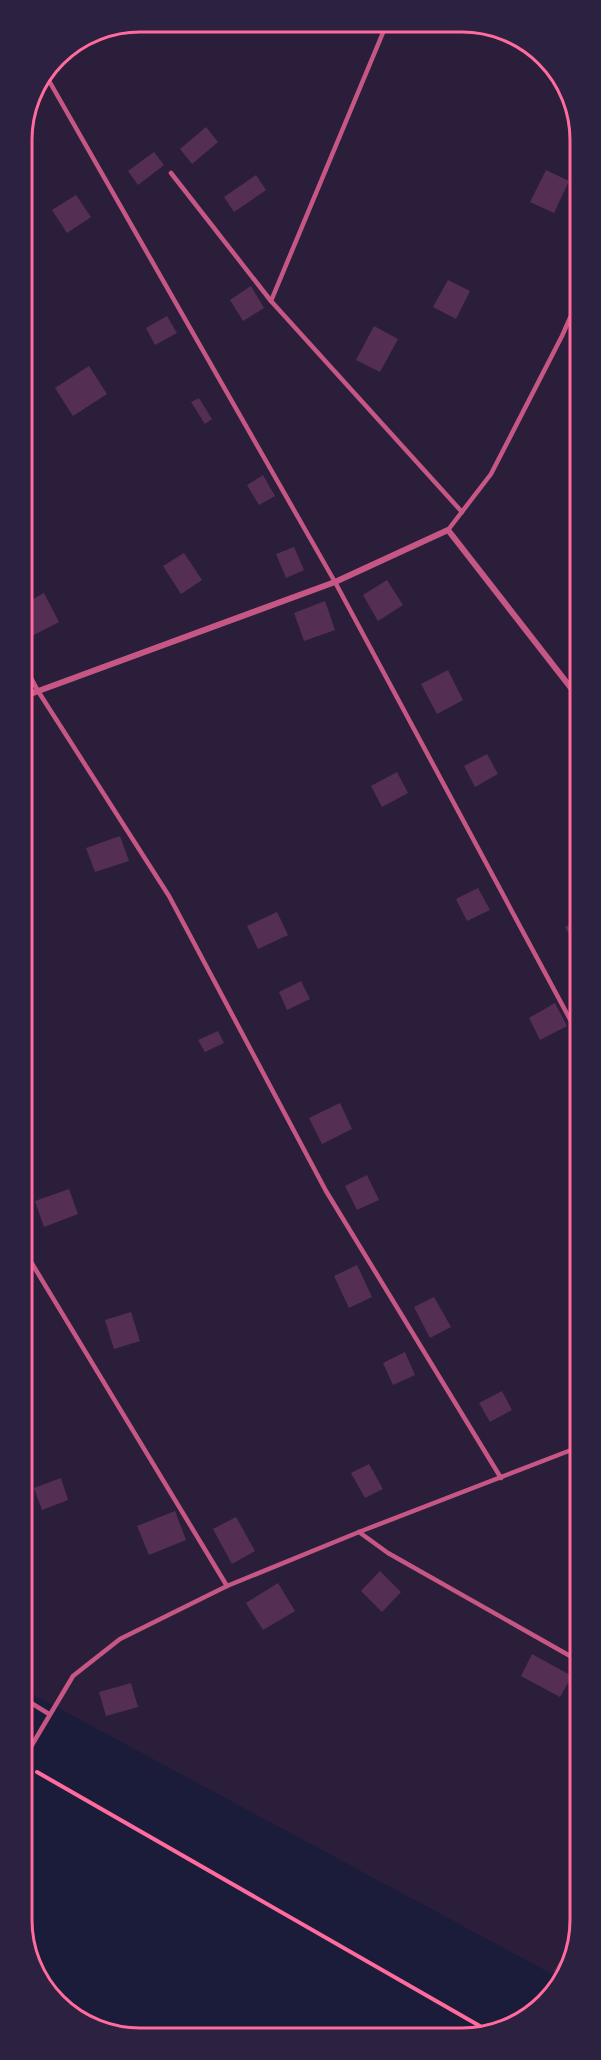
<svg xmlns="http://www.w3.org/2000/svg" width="601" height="2060" viewBox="0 0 601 2060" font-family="'Source Sans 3',sans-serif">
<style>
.green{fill:#2a1e3b}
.building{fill:#542f53}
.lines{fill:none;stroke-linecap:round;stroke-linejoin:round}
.path{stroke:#ff6b9d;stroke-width:4}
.service{stroke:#c65784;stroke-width:4.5}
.minor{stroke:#c65784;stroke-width:6}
.rim{fill:none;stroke:#ff6b9d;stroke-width:3}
</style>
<rect width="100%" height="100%" fill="#1b1b3a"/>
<path class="green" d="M 139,21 L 485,23 L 546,56 L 578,116 L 580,1928 L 559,1978 L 23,1689 L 21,132 L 30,94 L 56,55 L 94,30 Z"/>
<g class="building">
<path d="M 206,127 L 218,142 L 192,164 L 180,149 Z"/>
<path d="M 154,152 L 164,165 L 138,185 L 128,171 Z"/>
<path d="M 546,170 L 569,181 L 554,213 L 530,202 Z"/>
<path d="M 256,175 L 266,190 L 234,212 L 224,197 Z"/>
<path d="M 76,195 L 91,217 L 67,233 L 52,210 Z"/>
<path d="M 448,280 L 470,291 L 456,319 L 433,307 Z"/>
<path d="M 251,286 L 264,308 L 243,321 L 230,300 Z"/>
<path d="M 167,316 L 177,333 L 155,345 L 146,328 Z"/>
<path d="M 374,326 L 398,339 L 380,372 L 356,360 Z"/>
<path d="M 89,366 L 107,394 L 73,416 L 55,388 Z"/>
<path d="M 199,398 L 212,419 L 205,424 L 191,402 Z"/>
<path d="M 263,475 L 275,496 L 259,505 L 247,485 Z"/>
<path d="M 294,547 L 304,570 L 286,578 L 276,554 Z"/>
<path d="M 184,553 L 202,580 L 181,594 L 163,566 Z"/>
<path d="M 387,580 L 403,605 L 378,621 L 363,595 Z"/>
<path d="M 44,593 L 59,622 L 28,638 L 22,626 L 22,605 Z"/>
<path d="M 325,601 L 335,630 L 304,641 L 294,613 Z"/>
<path d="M 448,670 L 463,700 L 437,714 L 421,684 Z"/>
<path d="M 487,754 L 498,774 L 475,787 L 464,766 Z"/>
<path d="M 397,772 L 408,793 L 382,807 L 371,786 Z"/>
<path d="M 120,836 L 129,861 L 95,872 L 86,848 Z"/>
<path d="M 478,888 L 490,910 L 467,921 L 456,899 Z"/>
<path d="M 277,912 L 288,935 L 258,949 L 247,926 Z"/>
<path d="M 579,920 L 579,943 L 575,945 L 565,927 Z"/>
<path d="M 301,981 L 310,999 L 287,1010 L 279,992 Z"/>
<path d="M 555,1003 L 567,1026 L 540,1040 L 529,1018 Z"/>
<path d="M 218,1031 L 224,1043 L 205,1052 L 198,1040 Z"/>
<path d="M 340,1103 L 352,1129 L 322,1144 L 309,1118 Z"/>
<path d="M 367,1175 L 379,1200 L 357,1210 L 345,1186 Z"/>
<path d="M 69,1189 L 78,1214 L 44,1227 L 35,1201 Z"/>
<path d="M 357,1265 L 372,1297 L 349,1308 L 334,1276 Z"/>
<path d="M 434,1297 L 451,1327 L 430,1338 L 414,1307 Z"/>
<path d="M 131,1312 L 140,1341 L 114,1349 L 105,1320 Z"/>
<path d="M 405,1352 L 415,1375 L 393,1385 L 383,1363 Z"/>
<path d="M 502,1391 L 512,1410 L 490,1422 L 479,1403 Z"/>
<path d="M 369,1464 L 383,1489 L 365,1498 L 351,1473 Z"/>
<path d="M 61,1478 L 68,1500 L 42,1510 L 34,1488 Z"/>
<path d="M 175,1511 L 186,1540 L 149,1555 L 137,1526 Z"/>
<path d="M 236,1517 L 255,1551 L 232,1564 L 213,1529 Z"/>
<path d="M 380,1571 L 401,1592 L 382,1612 L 361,1591 Z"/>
<path d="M 278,1583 L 295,1611 L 263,1630 L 246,1603 Z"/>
<path d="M 532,1654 L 572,1676 L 560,1697 L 521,1676 Z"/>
<path d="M 131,1683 L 138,1707 L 106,1716 L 99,1692 Z"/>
<path d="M 569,1945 L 572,1947 L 561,1974 L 554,1971 Z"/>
</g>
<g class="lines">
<path class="path" d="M 37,1772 L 492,2033"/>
<g class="service">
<path d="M 44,72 L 335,582 L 579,1036"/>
<path d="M 171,173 L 271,301 L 462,512"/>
<path d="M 271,301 L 387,23"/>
<path d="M 448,530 L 491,474 L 562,336 L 578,300"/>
<path d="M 22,661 L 38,691 L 169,896 L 326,1191 L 501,1478"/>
<path d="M 22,1247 L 227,1586"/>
<path d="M 359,1532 L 388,1553 L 579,1661"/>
<path d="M 23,1698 L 49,1714"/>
<path d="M 23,1760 L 73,1676 L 120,1639 L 227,1586 L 359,1532 L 579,1447"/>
</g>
<path class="minor" d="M 22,697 L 335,582 L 448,530 L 578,697"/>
</g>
<path d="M0 0H601V2060H0ZM140 32H462A108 108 0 0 1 570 140V1920A108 108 0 0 1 462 2028H140A108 108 0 0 1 32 1920V140A108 108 0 0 1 140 32Z" fill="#2d2142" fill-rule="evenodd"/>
<path class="rim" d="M140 32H462A108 108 0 0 1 570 140V1920A108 108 0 0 1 462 2028H140A108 108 0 0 1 32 1920V140A108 108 0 0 1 140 32Z"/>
</svg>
